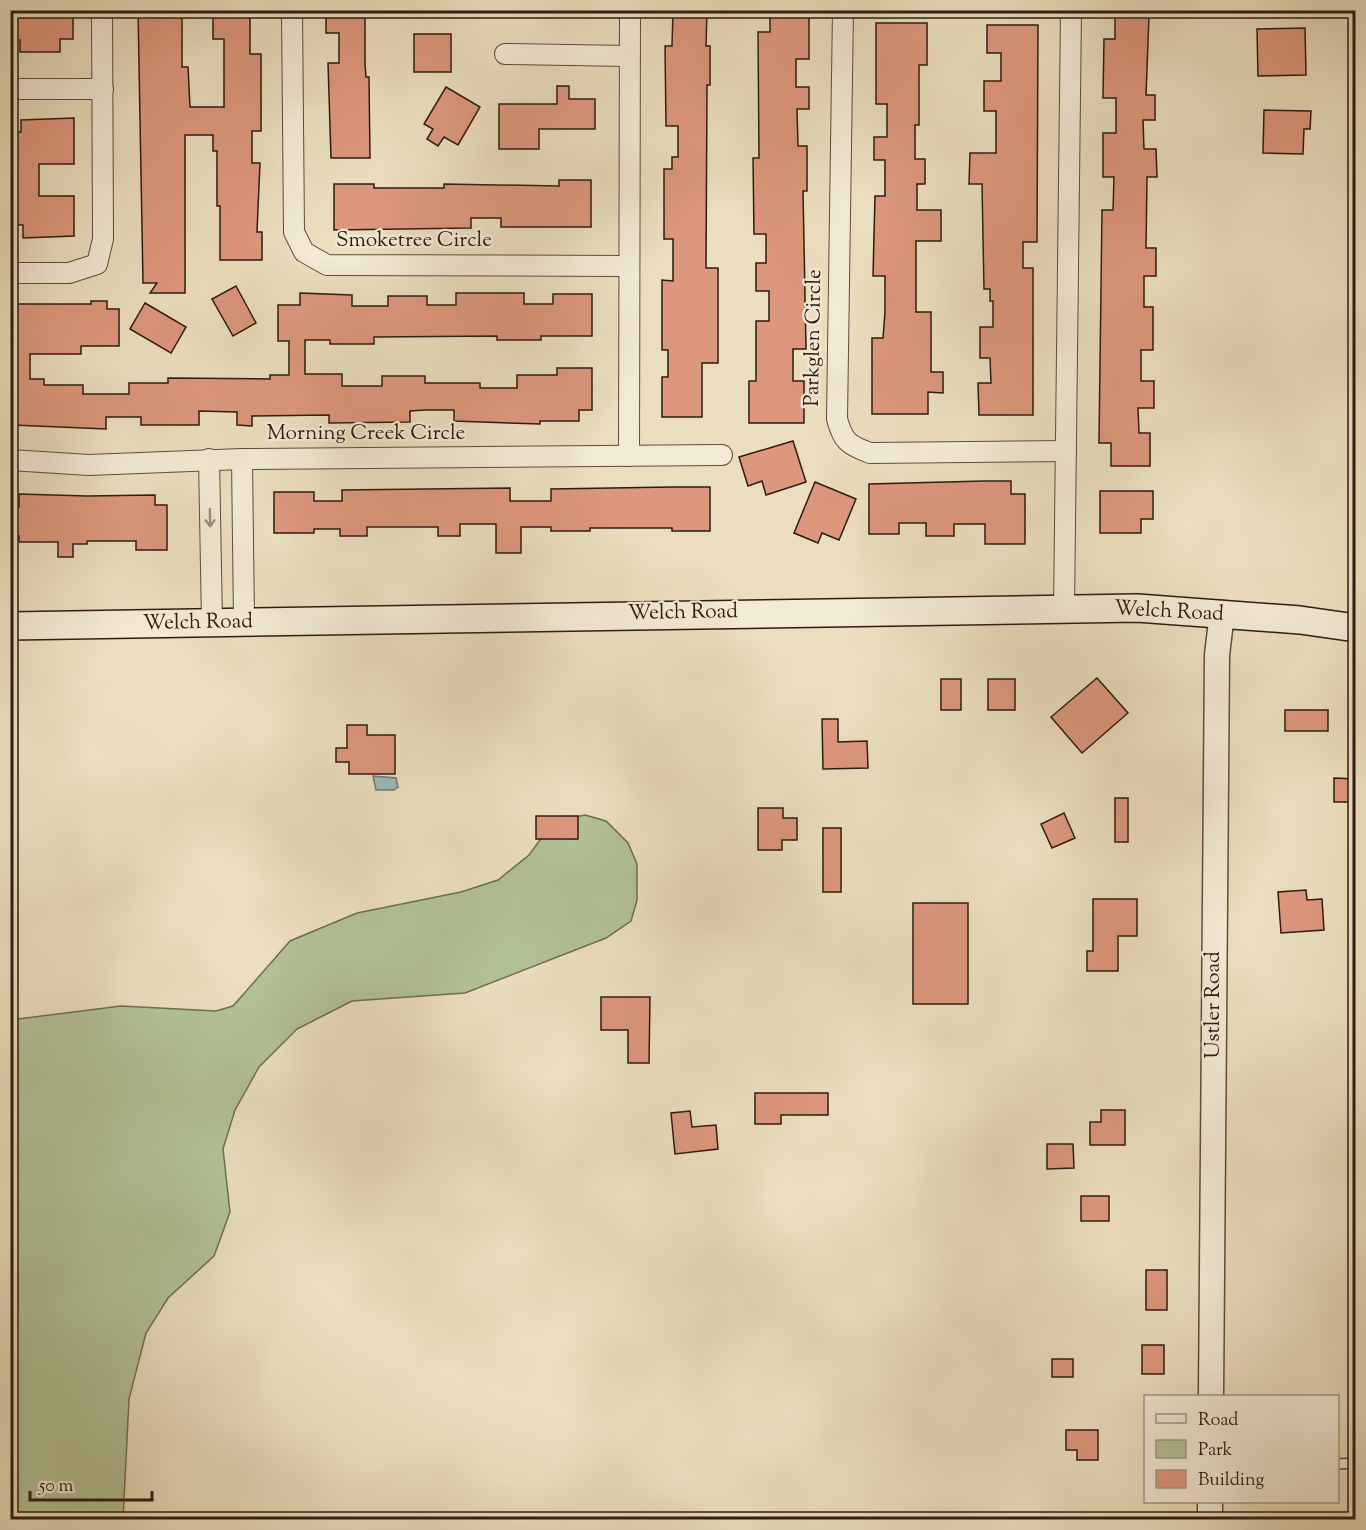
<svg xmlns="http://www.w3.org/2000/svg" width="1366" height="1530" viewBox="0 0 1366 1530" font-family="'Sorts Mill Goudy',serif">
<style>
.green{fill:#b2c295;stroke:#706e52;stroke-width:1.5}
.water{fill:#9bbaba;stroke:#6f7a76;stroke-width:1.5}
.building{fill:#dd977d;stroke:#2e1b10;stroke-width:1.5}
.lines{fill:none;stroke-linecap:round;stroke-linejoin:round}
.service-casing{stroke:#5d4c3c;stroke-width:12}
.minor-casing{stroke:#5d4c3c;stroke-width:22}
.tertiary-casing{stroke:#5d4c3c;stroke-width:27}
.secondary-casing{stroke:#2e1b10;stroke-width:30}
.service{stroke:#f2ead5;stroke-width:9}
.minor{stroke:#f2ead5;stroke-width:20}
.tertiary{stroke:#f2ead5;stroke-width:24}
.secondary{stroke:#f2ead5;stroke-width:27}
.oneway{stroke:#9a8d7c}
.labels{text-anchor:middle;dominant-baseline:central;stroke-width:4.5;stroke-linejoin:round;paint-order:stroke}
.street-label{font-size:21px;fill:#2e1b10;stroke:#f2ead5}
</style>
<rect width="100%" height="100%" fill="#ebdebe"/>
<filter id="stains"><feTurbulence type="fractalNoise" baseFrequency=".00333" numOctaves="4"/><feColorMatrix values="0 0 0 0 .2 0 0 0 0 .09 0 0 0 0 .02 0 0 0 .5 -.17"/></filter>
<radialGradient id="worn" r=".72"><stop offset=".6" stop-color="#630" stop-opacity="0"/><stop offset="1" stop-color="#630" stop-opacity=".3"/></radialGradient>
<path class="green" d="M 585,815 L 606,821 L 628,843 L 637,864 L 637,900 L 631,921 L 606,938 L 465,993 L 352,1001 L 297,1029 L 259,1067 L 235,1110 L 223,1149 L 230,1212 L 214,1256 L 168,1298 L 146,1333 L 129,1399 L 123,1519 L 11,1519 L 10,1020 L 121,1006 L 216,1011 L 233,1006 L 290,941 L 357,913 L 461,892 L 498,880 L 529,855 L 554,821 Z"/>
<path class="water" d="M 373,776 L 396,778 L 398,787 L 394,790 L 376,790 Z"/>
<g class="building">
<path d="M 10,10 L 73,10 L 73,39 L 60,39 L 60,52 L 20,52 L 20,40 L 10,40 Z"/>
<path d="M 138,10 L 182,10 L 182,67 L 188,67 L 190,107 L 224,107 L 224,39 L 213,39 L 213,10 L 250,10 L 250,54 L 261,54 L 261,131 L 252,131 L 252,163 L 260,163 L 257,232 L 262,232 L 262,260 L 220,260 L 220,206 L 217,206 L 217,151 L 213,151 L 213,135 L 185,135 L 185,293 L 150,293 L 157,283 L 143,283 Z"/>
<path d="M 326,10 L 365,10 L 365,63 L 366,77 L 369,77 L 370,158 L 331,158 L 328,63 L 339,63 L 339,33 L 326,33 Z"/>
<path d="M 673,10 L 707,10 L 706,46 L 710,46 L 710,85 L 707,85 L 706,268 L 718,268 L 718,363 L 702,363 L 702,417 L 662,417 L 662,377 L 668,377 L 668,350 L 662,350 L 662,280 L 673,281 L 673,239 L 664,239 L 664,169 L 672,169 L 672,157 L 678,157 L 678,126 L 666,126 L 665,46 L 672,46 Z"/>
<path d="M 770,10 L 809,10 L 809,59 L 796,59 L 796,87 L 809,87 L 809,109 L 797,109 L 798,146 L 807,146 L 807,191 L 803,191 L 806,349 L 793,349 L 793,381 L 804,381 L 804,423 L 749,423 L 749,381 L 756,381 L 756,321 L 769,321 L 769,291 L 756,291 L 756,263 L 766,263 L 766,234 L 754,234 L 753,158 L 759,158 L 758,32 L 770,32 Z"/>
<path d="M 1115,16 L 1149,16 L 1146,95 L 1155,95 L 1155,120 L 1143,120 L 1144,149 L 1156,149 L 1157,177 L 1147,177 L 1146,248 L 1156,248 L 1156,276 L 1144,276 L 1144,307 L 1153,307 L 1153,350 L 1141,350 L 1141,381 L 1154,381 L 1154,408 L 1138,408 L 1139,433 L 1150,433 L 1150,466 L 1111,466 L 1111,443 L 1099,443 L 1102,210 L 1113,210 L 1114,177 L 1103,177 L 1103,133 L 1116,133 L 1116,98 L 1103,98 L 1104,39 L 1115,39 Z"/>
<path d="M 876,23 L 927,23 L 927,65 L 919,65 L 919,125 L 915,125 L 915,159 L 925,159 L 925,184 L 917,184 L 917,210 L 941,210 L 941,241 L 916,241 L 916,312 L 931,312 L 931,372 L 943,372 L 943,393 L 928,392 L 928,414 L 872,414 L 872,338 L 883,338 L 885,312 L 885,276 L 873,276 L 875,196 L 885,196 L 885,160 L 874,160 L 874,137 L 887,137 L 887,104 L 876,104 Z"/>
<path d="M 987,25 L 1038,25 L 1037,242 L 1023,242 L 1023,268 L 1033,268 L 1033,415 L 979,415 L 978,383 L 991,383 L 990,358 L 980,358 L 980,327 L 993,327 L 993,301 L 990,301 L 990,289 L 984,289 L 982,184 L 969,184 L 970,153 L 996,153 L 996,111 L 984,111 L 984,81 L 1001,81 L 1001,53 L 987,53 Z"/>
<path d="M 1305,28 L 1306,75 L 1258,76 L 1257,29 Z"/>
<rect x="414" y="34" width="37" height="38"/>
<path d="M 557,86 L 569,86 L 569,99 L 595,99 L 595,129 L 539,129 L 539,149 L 499,149 L 499,104 L 557,104 Z"/>
<path d="M 446,87 L 480,107 L 458,145 L 444,137 L 438,146 L 427,139 L 433,129 L 424,124 Z"/>
<path d="M 1264,110 L 1311,111 L 1310,129 L 1304,129 L 1303,154 L 1263,153 Z"/>
<path d="M 74,118 L 74,164 L 39,164 L 39,196 L 74,196 L 74,236 L 23,238 L 23,225 L 10,225 L 10,132 L 21,132 L 21,120 Z"/>
<path d="M 559,180 L 591,180 L 591,227 L 501,227 L 501,218 L 471,218 L 471,228 L 334,230 L 334,184 L 374,184 L 374,188 L 444,188 L 444,184 L 559,186 Z"/>
<path d="M 236,286 L 256,323 L 233,336 L 212,299 Z"/>
<path d="M 300,293 L 352,295 L 352,306 L 388,306 L 388,296 L 427,296 L 427,305 L 456,305 L 456,293 L 524,293 L 524,304 L 553,304 L 553,294 L 592,294 L 592,336 L 541,336 L 541,340 L 497,340 L 497,336 L 374,337 L 374,344 L 330,344 L 330,340 L 305,340 L 305,374 L 342,374 L 342,386 L 382,386 L 382,376 L 425,376 L 425,383 L 480,383 L 480,388 L 517,388 L 517,375 L 557,375 L 557,368 L 592,368 L 592,410 L 579,410 L 579,421 L 540,421 L 540,424 L 454,421 L 454,410 L 425,410 L 410,411 L 410,422 L 329,423 L 329,415 L 252,416 L 252,426 L 237,425 L 237,412 L 199,411 L 199,425 L 141,425 L 141,417 L 106,417 L 106,429 L 13,425 L 13,304 L 91,304 L 91,301 L 107,301 L 107,309 L 119,309 L 119,346 L 81,346 L 81,354 L 30,354 L 30,379 L 44,379 L 44,385 L 83,385 L 83,394 L 129,394 L 129,383 L 168,383 L 168,378 L 270,379 L 270,375 L 289,375 L 289,341 L 278,341 L 278,305 L 300,305 Z"/>
<path d="M 145,303 L 186,327 L 171,353 L 130,329 Z"/>
<path d="M 793,441 L 806,482 L 766,495 L 762,481 L 748,486 L 739,457 Z"/>
<path d="M 985,481 L 1011,481 L 1011,494 L 1025,494 L 1025,544 L 985,544 L 985,524 L 954,524 L 954,536 L 926,536 L 926,523 L 899,523 L 899,534 L 869,534 L 869,484 Z"/>
<path d="M 815,482 L 856,499 L 839,540 L 822,533 L 818,543 L 794,533 Z"/>
<path d="M 672,487 L 710,487 L 710,531 L 672,531 L 672,528 L 590,528 L 590,531 L 551,531 L 551,527 L 521,527 L 521,553 L 496,553 L 496,524 L 460,524 L 460,536 L 438,536 L 438,527 L 367,527 L 367,536 L 340,536 L 340,529 L 314,529 L 314,533 L 274,533 L 274,492 L 314,492 L 314,501 L 342,501 L 342,490 L 510,488 L 510,501 L 551,501 L 551,489 Z"/>
<path d="M 1100,491 L 1153,491 L 1153,519 L 1141,519 L 1141,533 L 1100,533 Z"/>
<path d="M 19,494 L 87,496 L 155,495 L 155,505 L 167,505 L 167,550 L 136,550 L 136,541 L 87,541 L 87,544 L 73,544 L 73,557 L 58,557 L 58,542 L 19,542 L 19,536 L 10,536 L 10,507 L 19,507 Z"/>
<path d="M 1097,678 L 1128,713 L 1082,753 L 1051,717 Z"/>
<rect x="941" y="679" width="20" height="31"/>
<rect x="988" y="679" width="27" height="31"/>
<rect x="1285" y="710" width="43" height="21"/>
<path d="M 822,719 L 838,719 L 838,742 L 867,741 L 868,768 L 823,769 Z"/>
<path d="M 347,725 L 367,725 L 367,735 L 395,735 L 395,774 L 349,774 L 349,762 L 336,762 L 336,748 L 347,748 Z"/>
<path d="M 1334,778 L 1356,779 L 1356,802 L 1334,802 Z"/>
<rect x="1115" y="798" width="13" height="44"/>
<path d="M 758,808 L 783,808 L 783,818 L 797,818 L 797,840 L 782,840 L 782,850 L 758,850 Z"/>
<path d="M 1064,813 L 1075,838 L 1052,848 L 1041,824 Z"/>
<rect x="536" y="816" width="42" height="23"/>
<rect x="823" y="828" width="18" height="64"/>
<path d="M 1306,890 L 1307,900 L 1322,899 L 1324,930 L 1281,933 L 1278,892 Z"/>
<path d="M 1093,899 L 1137,899 L 1137,936 L 1118,936 L 1118,971 L 1087,971 L 1087,951 L 1093,951 Z"/>
<rect x="913" y="903" width="55" height="101"/>
<path d="M 601,997 L 650,997 L 649,1063 L 628,1063 L 628,1030 L 601,1030 Z"/>
<path d="M 755,1093 L 828,1093 L 828,1115 L 781,1115 L 781,1124 L 755,1124 Z"/>
<path d="M 1101,1110 L 1125,1110 L 1125,1145 L 1090,1145 L 1090,1122 L 1101,1122 Z"/>
<path d="M 690,1111 L 692,1127 L 716,1125 L 718,1149 L 675,1154 L 671,1113 Z"/>
<path d="M 1047,1144 L 1073,1144 L 1074,1168 L 1047,1169 Z"/>
<rect x="1081" y="1196" width="28" height="25"/>
<rect x="1146" y="1270" width="21" height="40"/>
<rect x="1142" y="1345" width="22" height="29"/>
<rect x="1052" y="1359" width="21" height="18"/>
<path d="M 1066,1430 L 1098,1430 L 1098,1460 L 1077,1460 L 1077,1450 L 1066,1450 Z"/>
</g>
<g class="lines">
<defs>
<path id="service" d="M 1338,1464 L 1356,1463"/>
<g id="minor">
<path d="M 292,10 L 294,232 L 304,252 L 327,265 L 627,266"/>
<path d="M 843,10 L 837,419 C 843,441 848,445 870,453 L 1066,451"/>
<path d="M 505,54 L 629,56"/>
<path d="M 10,89 L 103,89"/>
<path d="M 10,273 L 69,273 L 97,264 L 103,239 L 102,10"/>
<path d="M 629,456 L 630,10"/>
<path d="M 209,459 L 212,623"/>
<path d="M 242,459 L 244,622"/>
<path d="M 10,460 L 89,465 L 242,459 L 722,455"/>
<path d="M 1064,610 L 1071,10"/>
</g>
<g id="tertiary">
<path d="M 1211,1396 L 1217,655 L 1222,613"/>
<path d="M 1210,1520 L 1210,1502"/>
</g>
<path id="secondary" d="M 10,626 L 1137,608 L 1300,620 L 1356,628"/>
</defs>
<use href="#service" class="service-casing"/>
<use href="#minor" class="minor-casing"/>
<use href="#tertiary" class="tertiary-casing"/>
<use href="#secondary" class="secondary-casing"/>
<use href="#service" class="service"/>
<use href="#minor" class="minor"/>
<use href="#tertiary" class="tertiary"/>
<use href="#secondary" class="secondary"/>
</g>
<defs><path id="oneway-shaft" d="M-6 0H5M1.5-3L5.5 0L1.5 3" fill="none" stroke-width="1.6" stroke-linecap="round" stroke-linejoin="round" transform="scale(1.5)"/></defs>
<use class="oneway" href="#oneway-shaft" transform="translate(210 518) rotate(89)"/>
<g class="labels">
<g class="street-label">
<text x="414" y="241">Smoketree Circle</text>
<text transform="translate(814 338) rotate(-89)">Parkglen Circle</text>
<text x="366" y="434">Morning Creek Circle</text>
<text transform="translate(1169 612) rotate(3)">Welch Road</text>
<text transform="translate(683 613) rotate(-1)">Welch Road</text>
<text transform="translate(198 623) rotate(-1)">Welch Road</text>
<text transform="translate(1214 1005) rotate(-90)">Ustler Road</text>
</g>
</g>
<rect width="1366" height="1530" fill="none" stroke="#ebdebe" stroke-width="36"/>
<rect x="12" y="12" width="1342" height="1506" fill="none" stroke="#2e1b10" stroke-width="3"/>
<rect x="18" y="18" width="1330" height="1494" fill="none" stroke="#2e1b10" stroke-width="1.5"/>
<rect x="1144" y="1395" width="195" height="108" fill="#f2ead5" stroke="#a49786" stroke-width="1.5"/>
<rect x="1156" y="1414" width="30" height="9" fill="#f2ead5" stroke="#a49786" stroke-width="1.5"/>
<text x="1198" y="1425" font-size="18" fill="#2e1b10">Road</text>
<rect x="1156" y="1440" width="30" height="18" fill="#b2c295" stroke="#a49786" stroke-width="1.5"/>
<text x="1198" y="1455" font-size="18" fill="#2e1b10">Park</text>
<rect x="1156" y="1470" width="30" height="18" fill="#dd977d" stroke="#a49786" stroke-width="1.5"/>
<text x="1198" y="1485" font-size="18" fill="#2e1b10">Building</text>
<path d="M30 1491v9h122v-9" fill="none" stroke="#2e1b10" stroke-width="3"/>
<text x="39" y="1491" font-size="18" fill="#2e1b10" stroke="#f2ead5" stroke-width="4.5" paint-order="stroke">50 m</text>
<rect width="100%" height="100%" filter="url(#stains)"/>
<rect width="100%" height="100%" fill="url(#worn)"/>
</svg>
